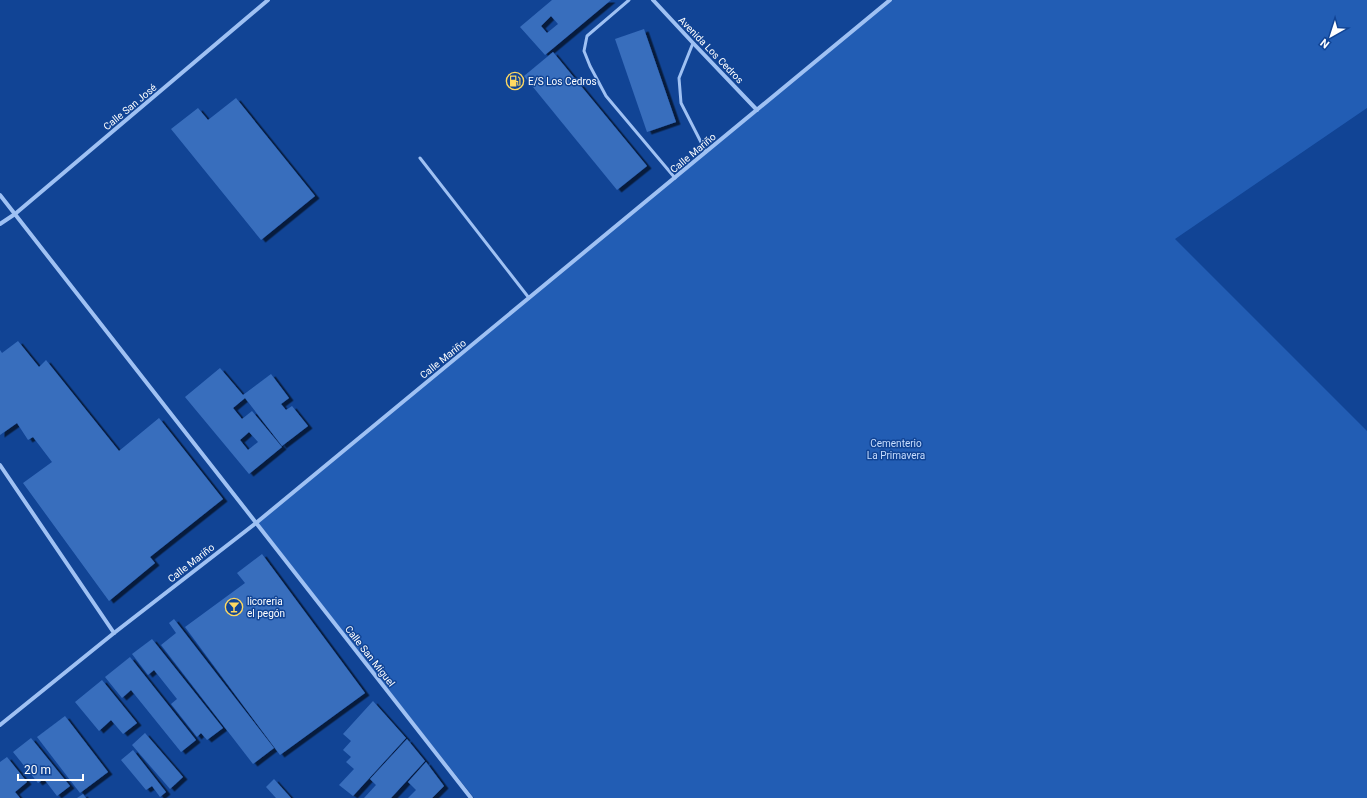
<svg xmlns="http://www.w3.org/2000/svg" width="1367" height="798" viewBox="0 0 1367 798" font-family="Roboto,sans-serif">
<style>
.green{fill:#225db4}
.building{fill:#396ebd;fill-rule:evenodd;filter:url(#shadow)}
.lines{fill:none;stroke-linecap:round;stroke-linejoin:round}
.service{stroke:#9fc1f3;stroke-width:3}
.minor{stroke:#9fc1f3;stroke-width:4}
.labels{text-anchor:middle;dominant-baseline:central;stroke-width:3;stroke-linejoin:round;paint-order:stroke}
.street-label{font-size:10px;fill:#fff;stroke:#114495}
.poi-label{font-size:10px;fill:#fff;stroke:#114495;text-anchor:start}
.park-label{font-size:10px;fill:#c7ddfe;stroke:#114495}
</style>
<defs>
<filter id="shadow"><feDropShadow dx="4.5" dy="2.5" stdDeviation="0" flood-color="#0009"/></filter>
</defs>
<rect width="100%" height="100%" fill="#114495"/>
<path class="green" d="M 890,0 L 1367,0 L 1367,108 L 1175,239 L 1367,431 L 1367,798 L 474,798 L 256,523 Z"/>
<g class="building">
<path d="M 552,0 L 611,0 L 545,55 L 520,27 ZM 551,16 L 558,24 L 547,33 L 541,26 Z"/>
<path d="M 644,29 L 676,122 L 647,132 L 615,39 Z"/>
<path d="M 553,52 L 647,166 L 617,190 L 524,76 Z"/>
<path d="M 236,98 L 315,196 L 261,240 L 171,129 L 198,108 L 208,120 Z"/>
<path d="M 18,341 L 39,367 L 46,360 L 119,451 L 159,418 L 223,499 L 150,557 L 155,563 L 109,601 L 23,483 L 52,462 L 33,437 L 28,440 L 17,423 L 0,435 L 0,350 L 2,353 Z"/>
<path d="M 220,368 L 243,395 L 271,374 L 289,398 L 281,404 L 286,410 L 292,406 L 308,426 L 282,446 L 245,398 L 233,408 L 242,419 L 252,411 L 282,447 L 249,474 L 185,397 ZM 249,432 L 258,442 L 248,450 L 240,440 Z"/>
<path d="M 262,554 L 365,693 L 280,755 L 185,627 L 245,583 L 237,573 Z"/>
<path d="M 174,619 L 274,748 L 253,764 L 161,645 L 176,633 L 169,623 Z"/>
<path d="M 152,639 L 223,728 L 207,740 L 201,733 L 197,737 L 171,704 L 177,699 L 154,670 L 148,675 L 132,654 Z"/>
<path d="M 130,657 L 196,740 L 181,752 L 131,690 L 122,698 L 105,677 Z"/>
<path d="M 102,680 L 137,723 L 123,734 L 111,720 L 99,731 L 75,702 Z"/>
<path d="M 373,701 L 406,738 L 353,796 L 339,785 L 354,769 L 346,762 L 351,757 L 343,750 L 351,741 L 343,734 Z"/>
<path d="M 65,716 L 108,772 L 80,793 L 37,737 Z"/>
<path d="M 145,733 L 183,777 L 170,789 L 132,745 Z"/>
<path d="M 31,738 L 70,786 L 57,796 L 44,779 L 38,783 L 13,752 Z"/>
<path d="M 407,739 L 425,761 L 391,798 L 364,798 L 376,785 L 370,779 Z"/>
<path d="M 133,750 L 166,792 L 160,797 L 152,786 L 146,790 L 121,760 Z"/>
<path d="M 7,757 L 27,782 L 15,792 L 20,798 L 0,798 L 0,762 Z"/>
<path d="M 426,762 L 444,786 L 432,798 L 408,798 L 416,790 L 408,782 Z"/>
<path d="M 274,779 L 291,798 L 276,798 L 266,787 Z"/>
<path d="M 83,794 L 86,798 L 77,798 Z"/>
</g>
<g class="lines">
<g class="service">
<path d="M 629,0 L 587,36 L 584,51 L 590,66 L 606,96 L 675,178"/>
<path d="M 693,43 L 679,78 L 681,103 L 706,152"/>
<path d="M 420,158 L 529,298"/>
</g>
<g class="minor">
<path d="M 653,0 L 693,43 L 757,110"/>
<path d="M 0,195 L 471,798"/>
<path d="M 0,224 L 15,214 L 268,0"/>
<path d="M 0,465 L 114,633"/>
<path d="M 0,725 L 114,633 L 256,523 L 890,0"/>
</g>
</g>
<defs>
<symbol id="fuel-ring" viewBox="-11 -11 22 22"><circle r="9.5" fill="#114495" stroke="#ffd961" stroke-width="1.5"/><path d="M-5.5-6h7V0h2V4h1.3V-2.5L3-4.5l.8-.8L6-3V5H2.5V1h-1V6h-7ZM-4.2-4.7v3.2H.2V-4.7Z" fill="#ffd961"/></symbol>
<symbol id="bar-ring" viewBox="-11 -11 22 22"><circle r="9.5" fill="#114495" stroke="#ffd961" stroke-width="1.5"/><path d="M-6-5H6L.8 .8V4.5H3.5V6h-7V4.5H-.8V.8Z" fill="#ffd961"/></symbol>
</defs>
<g fill-rule="evenodd">
<use href="#fuel-ring" x="505" y="71" width="20" height="20"/>
<use href="#bar-ring" x="224" y="597" width="20" height="20"/>
</g>
<g class="labels">
<g class="street-label">
<text transform="translate(711 50) rotate(46)">Avenida Los Cedros</text>
<text transform="translate(130 107) rotate(-40)">Calle San José</text>
<text transform="translate(693 153) rotate(-40)">Calle Mariño</text>
<text transform="translate(443 359) rotate(-39)">Calle Mariño</text>
<text transform="translate(191 563) rotate(-38)">Calle Mariño</text>
<text transform="translate(370 656) rotate(52)">Calle San Miguel</text>
</g>
<g class="poi-label">
<text x="528" y="81">E/S Los Cedros</text>
<text x="247" y="601">licoreria<tspan x="247" dy="12">el pegón</tspan></text>
</g>
<g class="park-label">
<text x="896" y="443">Cementerio<tspan x="896" dy="12">La Primavera</tspan></text>
</g>
</g>
<g transform="translate(1331 36) rotate(219)" stroke="#114495" stroke-width="3" paint-order="stroke">
<path d="M0-3L7 15L0 10L-7 15Z" fill="#ffffff"/>
<text y="-6" font-size="11" font-weight="bold" text-anchor="middle" fill="#ffffff">N</text>
</g>
<path d="M18 774v6h65v-6" fill="none" stroke="#ffffff" stroke-width="2"/>
<text x="24" y="774" font-size="12" fill="#ffffff" stroke="#114495" stroke-width="3" paint-order="stroke">20 m</text>
</svg>
